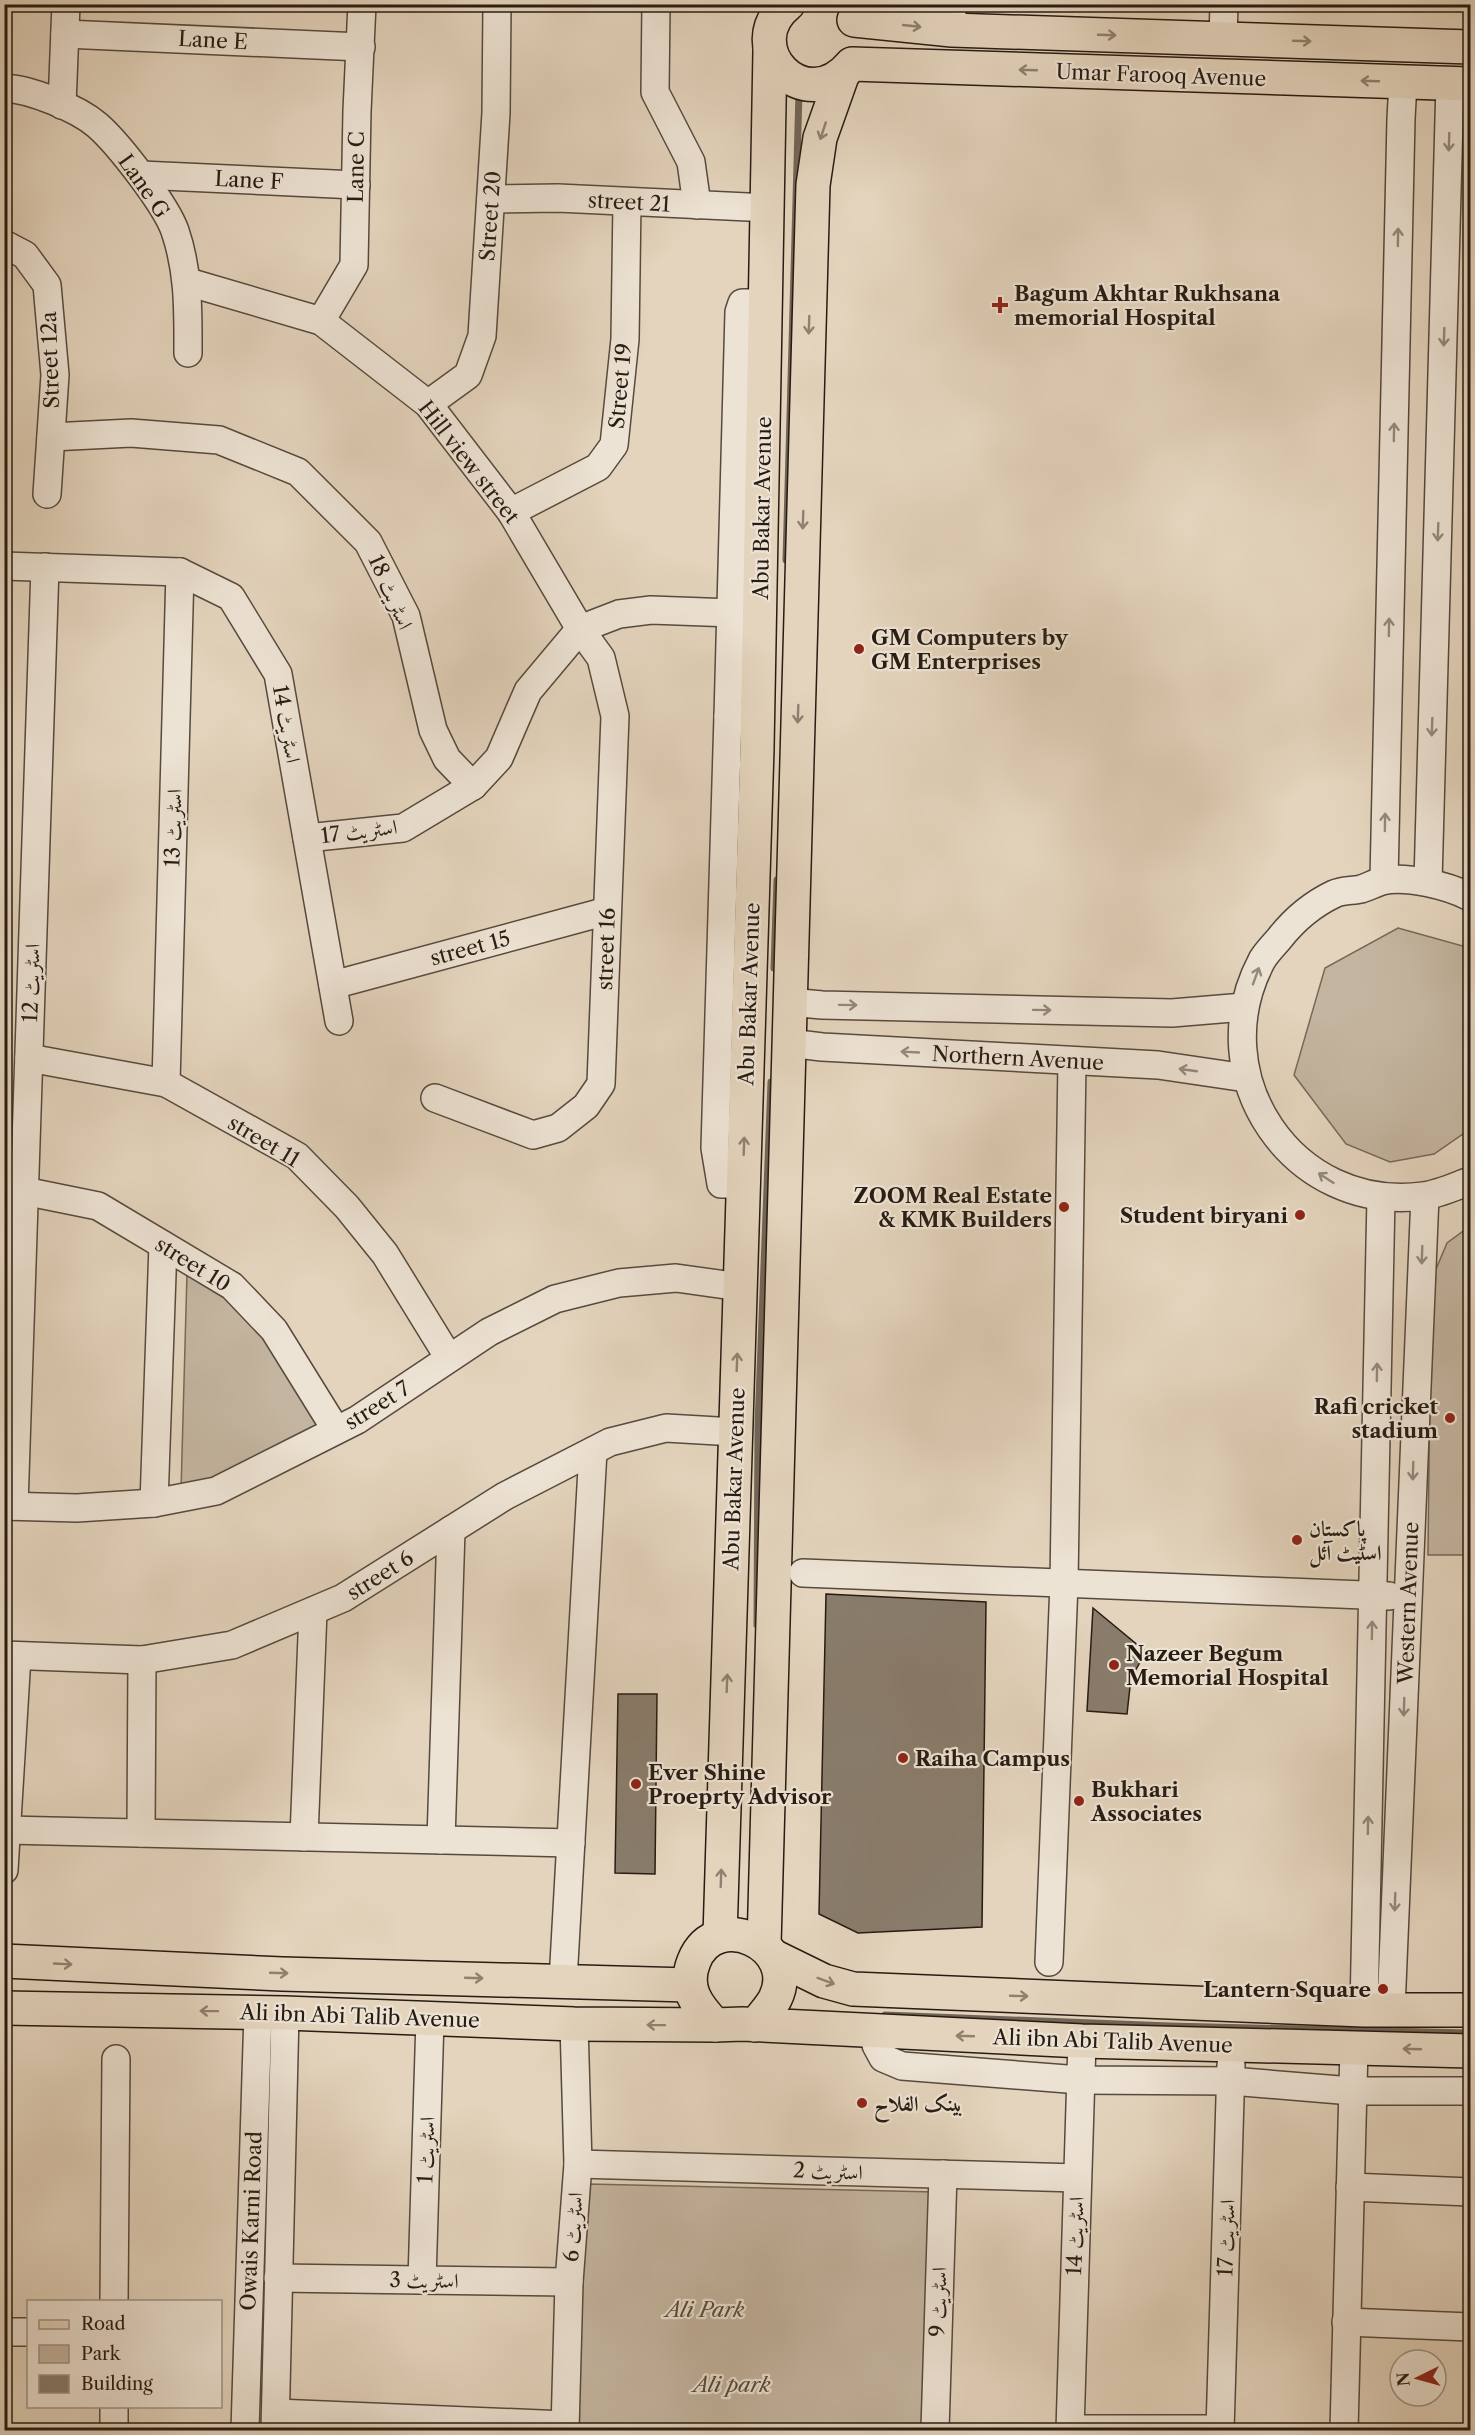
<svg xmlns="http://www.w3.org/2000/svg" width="1475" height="2435" viewBox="0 0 1475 2435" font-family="'Libre Caslon Text',Amiri,serif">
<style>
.green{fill:#c4b5a0;stroke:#76685a;stroke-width:1.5}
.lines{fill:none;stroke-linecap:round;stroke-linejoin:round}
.stream{stroke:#726556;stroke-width:7}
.building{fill:#897c6b;stroke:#271c13;stroke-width:1.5}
.minor-casing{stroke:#564a3e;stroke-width:30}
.major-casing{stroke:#271c13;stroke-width:36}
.minor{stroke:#ede3d4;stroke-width:27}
.major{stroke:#e4d4bd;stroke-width:33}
.oneway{stroke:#8f8170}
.oneway2{stroke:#94897d}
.poi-dot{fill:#8f2418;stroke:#ede3d4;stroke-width:2}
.labels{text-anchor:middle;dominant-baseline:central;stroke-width:4.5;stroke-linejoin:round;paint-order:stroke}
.street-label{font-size:21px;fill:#271c13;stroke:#ede3d4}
.poi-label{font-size:21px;font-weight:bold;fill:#271c13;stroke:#ede3d4;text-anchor:start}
.park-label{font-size:21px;font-style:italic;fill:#564a3d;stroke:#ede3d4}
</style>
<rect width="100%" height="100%" fill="#e4d4bd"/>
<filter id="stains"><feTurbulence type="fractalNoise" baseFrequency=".00333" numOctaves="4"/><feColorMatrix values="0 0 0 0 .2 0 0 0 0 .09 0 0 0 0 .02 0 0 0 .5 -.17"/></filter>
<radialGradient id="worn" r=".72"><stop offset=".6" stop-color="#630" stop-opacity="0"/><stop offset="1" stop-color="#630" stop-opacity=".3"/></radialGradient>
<g class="green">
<path d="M 1398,928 L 1470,948 L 1470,1129 L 1434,1154 L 1390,1162 L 1346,1144 L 1294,1075 L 1325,968 Z"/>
<path d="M 1470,1226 L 1470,1555 L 1428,1555 L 1431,1281 L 1447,1243 Z"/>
<path d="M 187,1273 L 233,1298 L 259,1325 L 325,1427 L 270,1459 L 181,1491 Z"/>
<path d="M 587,2184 L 935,2192 L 929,2430 L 573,2430 Z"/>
</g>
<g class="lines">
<g class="stream">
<path d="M 786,560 L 799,92"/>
<path d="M 774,968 L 777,880"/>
<path d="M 757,1625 L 758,1425 L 771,1082"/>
<path d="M 885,2015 L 1170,2026 L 1470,2033"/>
</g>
</g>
<g class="building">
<path d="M 826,1594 L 986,1602 L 982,1927 L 858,1933 L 819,1914 Z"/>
<path d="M 1093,1608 L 1146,1652 L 1131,1678 L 1127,1714 L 1087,1711 Z"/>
<path d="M 618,1694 L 657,1694 L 655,1874 L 615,1873 Z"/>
</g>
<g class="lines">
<defs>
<g id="minor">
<path d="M 656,4 L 655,92 L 691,162 L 697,205"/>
<path d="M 952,4 L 952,30"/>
<path d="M 65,34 L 361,47"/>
<path d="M 1223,39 L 1224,4"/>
<path d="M 4,88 C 30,89 77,108 97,125 C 118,143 166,205 175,231 C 189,272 188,311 188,353"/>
<path d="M 62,105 L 66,4"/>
<path d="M 141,175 L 356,185"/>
<path d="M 491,199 L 558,198 L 768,208"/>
<path d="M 4,244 L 25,255 L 47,285 L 55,375 L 47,494"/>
<path d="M 188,282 L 321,321 L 428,404 L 511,512 L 580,629 L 601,658 L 615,716 L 601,1084 L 586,1106 L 558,1128 L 533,1135 L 435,1098"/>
<path d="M 321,321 L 354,265 L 357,111 L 362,4"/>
<path d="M 428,404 L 468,375 L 482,336 L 496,113 L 497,4"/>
<path d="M 51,437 L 131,433 L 219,440 L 298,472 L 368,542 L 406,616 L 433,730 L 447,759 L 473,786 L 499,758 L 528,691 L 580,629 L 619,614 L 651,610 L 760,614"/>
<path d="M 511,512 L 598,467 L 614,445 L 625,339 L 627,202"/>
<path d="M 4,566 L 180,572 L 231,597 L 278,674 L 339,1021"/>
<path d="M 728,716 L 739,312 L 742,303 L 765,303"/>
<path d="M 307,838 L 403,828 L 473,786"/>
<path d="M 1384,880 L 1401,119 L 1403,82"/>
<path d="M 1428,882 L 1450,83"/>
<path d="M 1470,897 C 1449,886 1406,875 1382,881 C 1375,883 1368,887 1361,889 C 1353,891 1342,890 1334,894 C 1313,904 1293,921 1279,939 C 1273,946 1266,953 1262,960 C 1200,1076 1293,1213 1423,1196 C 1439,1194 1456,1186 1470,1181"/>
<path d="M 333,985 L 607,911"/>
<path d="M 789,1002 L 822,1005 L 1172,1013 L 1244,1007"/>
<path d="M 789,1043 L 822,1047 L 1158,1065 L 1246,1078"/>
<path d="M 29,1058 L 166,1083 L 297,1156 L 347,1207 L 385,1254 L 449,1358"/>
<path d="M 166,1083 L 180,572"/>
<path d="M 743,1184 L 721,1184 L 715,1148 L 728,716 L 758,718"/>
<path d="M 24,1191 L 98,1206 L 232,1286 L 274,1330 L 336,1430"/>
<path d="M 154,1503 L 163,1245"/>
<path d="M 4,1506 L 77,1508 L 154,1503 L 216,1491 L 357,1420 L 489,1332 L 555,1299 L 619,1283 L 676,1278 L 740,1287"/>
<path d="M 14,1506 L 45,567"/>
<path d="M 803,1573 L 1389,1596"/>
<path d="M 4,1655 L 142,1660 L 232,1645 L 343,1598 L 505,1496 L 610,1442 L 666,1428 L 735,1432"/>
<path d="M 7,1830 L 571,1843"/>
<path d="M 141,1833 L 142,1660"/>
<path d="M 304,1837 L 313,1611"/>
<path d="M 441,1840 L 451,1530"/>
<path d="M 4,1870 L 17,1656"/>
<path d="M 1049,1962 L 1064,1583 L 1072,1061"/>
<path d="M 563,1981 L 593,1451"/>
<path d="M 1391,2009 L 1425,1196"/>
<path d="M 1364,2010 L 1381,1197"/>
<path d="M 876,2032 L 876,2045 L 883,2058 L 902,2066 L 1080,2080 L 1231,2081 L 1352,2091 L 1470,2091"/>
<path d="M 578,2164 L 1077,2178"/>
<path d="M 1350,2187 L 1470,2192"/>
<path d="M 278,2278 L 569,2282"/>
<path d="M 422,2280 L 430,2019"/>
<path d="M 114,2302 L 116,2059"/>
<path d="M 1346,2322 L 1470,2327"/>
<path d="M 4,2332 L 28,2332"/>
<path d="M 276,2413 L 565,2425"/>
<path d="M 1070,2429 L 1220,2429"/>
<path d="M 114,2430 L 114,2406"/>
<path d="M 245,2430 L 258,2012"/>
<path d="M 275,2430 L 285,2013"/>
<path d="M 565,2430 L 569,2282 L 578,2164 L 574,2024"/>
<path d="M 935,2430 L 943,2174"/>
<path d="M 1070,2430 L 1082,2041"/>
<path d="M 1220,2430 L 1231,2065"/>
<path d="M 1344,2430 L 1354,2048"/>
</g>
<g id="major">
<path d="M 788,4 C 736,46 804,120 851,65"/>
<path d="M 854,20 L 952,30 L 1470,47"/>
<path d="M 852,64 L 1470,84"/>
<path d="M 720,1936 L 757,748 L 770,51"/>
<path d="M 764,1945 L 813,185 L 820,138 L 842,76"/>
<path d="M 773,1956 L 824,1981 L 853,1989 L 1364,2010 L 1470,2010"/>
<path d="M 4,1961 L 282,1974 L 689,1985"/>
<path d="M 4,2008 L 285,2013 L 574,2024 L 715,2025"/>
<path d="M 755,2025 C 762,2017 770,2008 775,1999 C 801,1946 716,1906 694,1961 C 683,1988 697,2006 715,2025 L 742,2024 L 1082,2041 L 1470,2051"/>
</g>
</defs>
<use href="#minor" class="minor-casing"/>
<use href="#major" class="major-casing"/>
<use href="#minor" class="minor"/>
<use href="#major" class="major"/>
</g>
<defs><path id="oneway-shaft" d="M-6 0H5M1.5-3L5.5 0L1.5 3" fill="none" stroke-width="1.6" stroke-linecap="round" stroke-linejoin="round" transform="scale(1.5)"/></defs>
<g class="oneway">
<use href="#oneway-shaft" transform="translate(912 26) rotate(6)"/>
<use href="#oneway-shaft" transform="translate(1107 35) rotate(2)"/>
<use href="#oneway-shaft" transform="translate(1302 41) rotate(2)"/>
<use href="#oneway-shaft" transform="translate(1028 70) rotate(-178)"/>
<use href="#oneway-shaft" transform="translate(1370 81) rotate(-178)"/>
<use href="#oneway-shaft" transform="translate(823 131) rotate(108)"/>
<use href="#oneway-shaft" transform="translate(809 325) rotate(92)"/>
<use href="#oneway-shaft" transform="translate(803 520) rotate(92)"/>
<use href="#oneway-shaft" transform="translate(798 714) rotate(92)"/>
<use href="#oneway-shaft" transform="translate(744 1146) rotate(-88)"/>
<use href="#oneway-shaft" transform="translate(737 1362) rotate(-88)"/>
<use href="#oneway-shaft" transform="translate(727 1683) rotate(-88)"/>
<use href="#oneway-shaft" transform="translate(721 1878) rotate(-88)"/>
<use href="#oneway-shaft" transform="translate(63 1964) rotate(3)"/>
<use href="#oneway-shaft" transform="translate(279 1973) rotate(2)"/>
<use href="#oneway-shaft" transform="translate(474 1978) rotate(2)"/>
<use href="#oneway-shaft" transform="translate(826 1981) rotate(20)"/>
<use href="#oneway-shaft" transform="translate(1019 1996) rotate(2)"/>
<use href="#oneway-shaft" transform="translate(209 2011) rotate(-179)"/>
<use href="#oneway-shaft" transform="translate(656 2025) rotate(-179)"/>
<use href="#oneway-shaft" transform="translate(965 2036) rotate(-178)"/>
<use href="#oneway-shaft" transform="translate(1412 2049) rotate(-178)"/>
</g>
<g class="oneway2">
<use href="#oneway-shaft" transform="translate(1449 142) rotate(92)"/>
<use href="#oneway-shaft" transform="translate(1398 237) rotate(-89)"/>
<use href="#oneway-shaft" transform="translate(1444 337) rotate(92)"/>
<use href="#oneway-shaft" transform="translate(1394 432) rotate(-89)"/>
<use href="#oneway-shaft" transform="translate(1438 532) rotate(92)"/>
<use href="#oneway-shaft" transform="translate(1389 627) rotate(-89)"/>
<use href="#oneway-shaft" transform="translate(1432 727) rotate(92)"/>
<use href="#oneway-shaft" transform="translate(1385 822) rotate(-89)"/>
<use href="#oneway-shaft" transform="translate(1256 976) rotate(-70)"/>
<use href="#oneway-shaft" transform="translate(848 1005) rotate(1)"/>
<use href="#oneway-shaft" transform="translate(1042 1010) rotate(1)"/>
<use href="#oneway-shaft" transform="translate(910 1052) rotate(-177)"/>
<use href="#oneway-shaft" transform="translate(1188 1070) rotate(-172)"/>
<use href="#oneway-shaft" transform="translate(1326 1178) rotate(-147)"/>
<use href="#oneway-shaft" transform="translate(1422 1255) rotate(92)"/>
<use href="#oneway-shaft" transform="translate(1377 1372) rotate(-89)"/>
<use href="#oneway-shaft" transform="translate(1413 1471) rotate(92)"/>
<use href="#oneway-shaft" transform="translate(1372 1630) rotate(-89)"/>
<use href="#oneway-shaft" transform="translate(1404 1707) rotate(92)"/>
<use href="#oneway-shaft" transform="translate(1368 1825) rotate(-89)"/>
<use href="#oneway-shaft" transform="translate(1395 1902) rotate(92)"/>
</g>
<g class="poi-dot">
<path d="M997 296h6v6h6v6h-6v6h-6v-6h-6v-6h6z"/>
<circle cx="859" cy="649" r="6"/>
<circle cx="1064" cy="1207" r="6"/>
<circle cx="1300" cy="1215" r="6"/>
<circle cx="1450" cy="1418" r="6"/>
<circle cx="1297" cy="1540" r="6"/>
<circle cx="1114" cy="1665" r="6"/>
<circle cx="903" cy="1758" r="6"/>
<circle cx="636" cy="1784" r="6"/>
<circle cx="1079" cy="1801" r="6"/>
<circle cx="1383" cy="1989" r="6"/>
<circle cx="862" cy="2103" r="6"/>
</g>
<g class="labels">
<g class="street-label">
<text transform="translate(213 40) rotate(3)">Lane E</text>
<text transform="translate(1161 75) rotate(2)">Umar Farooq Avenue</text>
<text transform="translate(356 167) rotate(-89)">Lane C</text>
<text transform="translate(249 180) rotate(3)">Lane F</text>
<text transform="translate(144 186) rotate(55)">Lane G</text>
<text transform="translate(629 202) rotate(3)">street 21</text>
<text transform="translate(490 216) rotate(-86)">Street 20</text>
<text transform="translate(50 360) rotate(-92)">Street 12a</text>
<text transform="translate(620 386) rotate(-85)">Street 19</text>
<text transform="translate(469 462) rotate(52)">Hill view street</text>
<text transform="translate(762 508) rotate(-89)">Abu Bakar Avenue</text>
<text transform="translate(391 592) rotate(66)">اسٹریٹ 18</text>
<text transform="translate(287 724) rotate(80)">اسٹریٹ 14</text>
<text transform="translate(173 828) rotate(-88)">اسٹریٹ 13</text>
<text transform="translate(359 831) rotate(-7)">اسٹریٹ 17</text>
<text transform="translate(470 948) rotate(-15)">street 15</text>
<text transform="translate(606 949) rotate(-88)">street 16</text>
<text transform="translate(31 983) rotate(-88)">اسٹریٹ 12</text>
<text transform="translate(749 994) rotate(-88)">Abu Bakar Avenue</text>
<text transform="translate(1018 1058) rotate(3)">Northern Avenue</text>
<text transform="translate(264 1141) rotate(31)">street 11</text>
<text transform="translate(193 1264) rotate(32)">street 10</text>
<text transform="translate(377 1405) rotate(-32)">street 7</text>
<text transform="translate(734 1479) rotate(-88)">Abu Bakar Avenue</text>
<text transform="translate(380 1575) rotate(-32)">street 6</text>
<text transform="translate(1408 1603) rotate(-88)">Western Avenue</text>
<text transform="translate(360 2016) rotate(2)">Ali ibn Abi Talib Avenue</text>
<text transform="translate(1113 2041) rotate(2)">Ali ibn Abi Talib Avenue</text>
<text transform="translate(426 2150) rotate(-88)">اسٹریٹ 1</text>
<text transform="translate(828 2171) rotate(2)">اسٹریٹ 2</text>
<text transform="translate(251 2221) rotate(-88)">Owais Karni Road</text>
<text transform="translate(573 2227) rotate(-86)">اسٹریٹ 6</text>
<text transform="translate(1075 2236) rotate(-88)">اسٹریٹ 14</text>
<text transform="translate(1226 2238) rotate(-88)">اسٹریٹ 17</text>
<text transform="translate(424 2280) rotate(1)">اسٹریٹ 3</text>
<text transform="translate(938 2302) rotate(-88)">اسٹریٹ 9</text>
</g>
<g class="poi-label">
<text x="1014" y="293">Bagum Akhtar Rukhsana<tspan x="1014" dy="24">memorial Hospital</tspan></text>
<text x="871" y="637">GM Computers by<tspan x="871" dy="24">GM Enterprises</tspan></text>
<text x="1052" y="1195" text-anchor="end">ZOOM Real Estate<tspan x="1052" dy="24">&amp; KMK Builders</tspan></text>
<text x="1288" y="1215" text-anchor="end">Student biryani</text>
<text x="1438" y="1406" text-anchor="end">Rafi cricket<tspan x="1438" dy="24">stadium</tspan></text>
<text x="1309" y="1528">پاکستان<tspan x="1309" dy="24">اسٹیٹ آئل</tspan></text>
<text x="1126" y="1653">Nazeer Begum<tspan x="1126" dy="24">Memorial Hospital</tspan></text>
<text x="915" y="1758">Raiha Campus</text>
<text x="648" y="1772">Ever Shine<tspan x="648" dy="24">Proeprty Advisor</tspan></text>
<text x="1091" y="1789">Bukhari<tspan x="1091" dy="24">Associates</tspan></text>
<text x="1371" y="1989" text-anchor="end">Lantern Square</text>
<text x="874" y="2103">بینک الفلاح</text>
</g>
<g class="park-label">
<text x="705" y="2309">Ali Park</text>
<text x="732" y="2384">Ali park</text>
</g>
</g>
<rect width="1475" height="2435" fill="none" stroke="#e4d4bd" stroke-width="24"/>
<rect x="6" y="6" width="1463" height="2423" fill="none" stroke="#271c13" stroke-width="3"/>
<rect x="12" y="12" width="1451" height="2411" fill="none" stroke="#271c13" stroke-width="1.5"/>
<rect x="27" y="2300" width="195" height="108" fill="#ede3d4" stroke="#9e9387" stroke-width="1.5"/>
<rect x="39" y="2320" width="30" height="9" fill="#e4d4bd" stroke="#9e9387" stroke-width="1.5"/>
<text x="81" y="2330" font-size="18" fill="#271c13">Road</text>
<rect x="39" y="2345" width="30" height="18" fill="#c4b5a0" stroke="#9e9387" stroke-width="1.5"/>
<text x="81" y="2360" font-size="18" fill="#271c13">Park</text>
<rect x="39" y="2375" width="30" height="18" fill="#897c6b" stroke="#9e9387" stroke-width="1.5"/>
<text x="81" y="2390" font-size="18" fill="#271c13">Building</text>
<g transform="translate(1418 2378) rotate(265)"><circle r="28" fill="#ede3d4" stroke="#9e9387" stroke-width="1.5"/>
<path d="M0-4.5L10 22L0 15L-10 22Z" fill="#8f2418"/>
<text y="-9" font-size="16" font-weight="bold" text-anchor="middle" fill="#271c13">N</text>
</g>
<rect width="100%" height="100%" filter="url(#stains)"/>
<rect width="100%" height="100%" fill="url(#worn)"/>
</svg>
